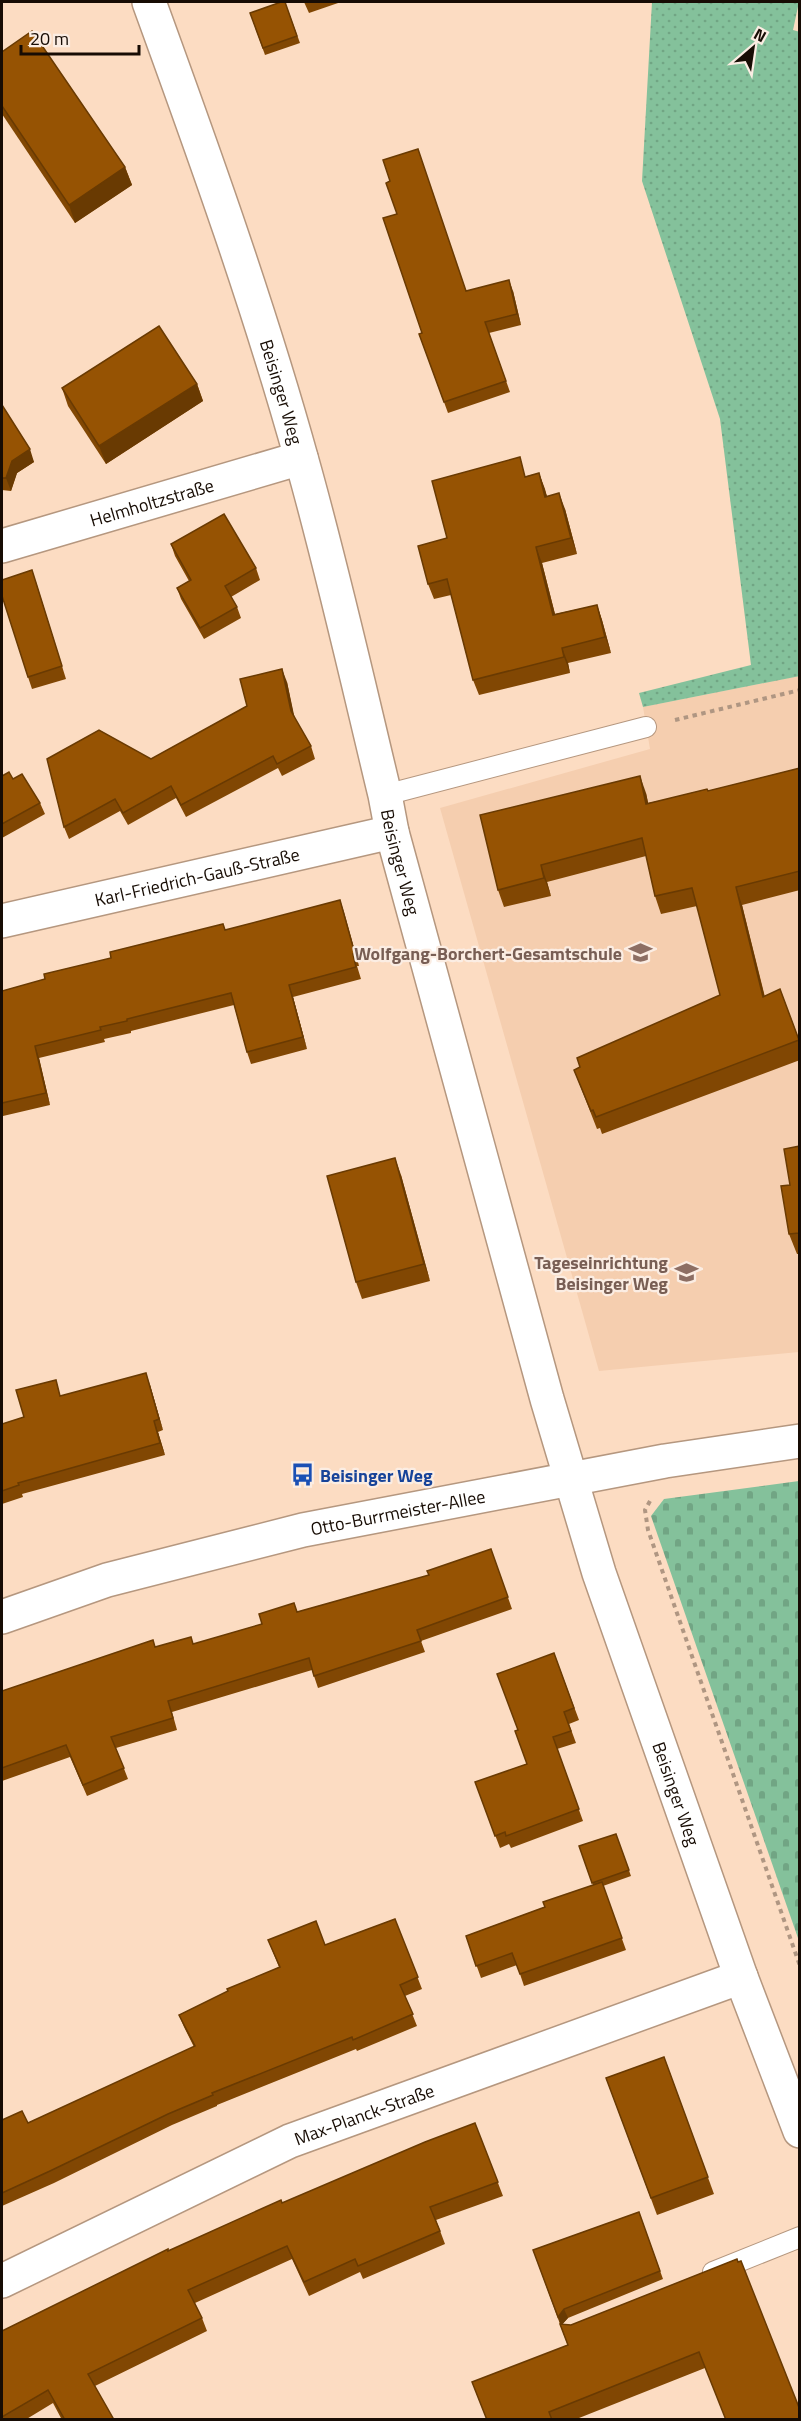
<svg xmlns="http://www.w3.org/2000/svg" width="801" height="2421" viewBox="0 0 801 2421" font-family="'Titillium Web',sans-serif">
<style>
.built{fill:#f5ceaf}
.grass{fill:url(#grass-dots)}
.cemetery{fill:url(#cemetery-stones)}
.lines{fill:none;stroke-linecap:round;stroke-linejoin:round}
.service-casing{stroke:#b5977f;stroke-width:22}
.minor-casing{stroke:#b5977f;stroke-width:36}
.path{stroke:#af9682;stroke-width:4;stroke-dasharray:4.5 4.5;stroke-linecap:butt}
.service{stroke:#fff;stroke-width:20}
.minor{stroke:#fff;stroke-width:33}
.wall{fill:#814703}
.shaded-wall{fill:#693a02}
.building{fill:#965303;stroke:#693a02;stroke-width:1.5}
.labels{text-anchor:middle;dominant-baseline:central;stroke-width:4.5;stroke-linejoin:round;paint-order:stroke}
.street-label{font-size:18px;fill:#170c04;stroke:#fbede3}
.education-label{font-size:18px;font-weight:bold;fill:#785e54;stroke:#fbede3;text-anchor:end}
.transit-label{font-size:18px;font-weight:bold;fill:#164399;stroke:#fbede3;text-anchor:start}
</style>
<defs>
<pattern id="grass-dots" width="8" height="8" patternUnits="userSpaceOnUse" patternTransform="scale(1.5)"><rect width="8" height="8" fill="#84c19b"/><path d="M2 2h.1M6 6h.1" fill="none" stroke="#71a584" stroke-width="1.8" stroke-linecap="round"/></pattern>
<pattern id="cemetery-stones" width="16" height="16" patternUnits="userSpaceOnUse" patternTransform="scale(1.5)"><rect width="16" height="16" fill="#84c19b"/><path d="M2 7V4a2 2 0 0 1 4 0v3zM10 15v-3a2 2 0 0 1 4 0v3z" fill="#71a584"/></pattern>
</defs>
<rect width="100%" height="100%" fill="#fcdcc2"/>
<path class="built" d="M 799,676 L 799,1352 L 599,1371 L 440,808 L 650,749 L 643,707 Z"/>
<path class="grass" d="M 652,2 L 799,2 L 793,30 L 800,32 L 800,676 L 643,707 L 639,693 L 751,665 L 720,419 L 642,181 Z"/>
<path class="cemetery" d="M 799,1481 L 800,1481 L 799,1941 L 651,1516 L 664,1499 Z"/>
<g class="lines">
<defs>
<g id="service">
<path d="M 385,795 L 646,727"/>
<path d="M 713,2272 L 800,2237"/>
</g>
<g id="minor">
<path id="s1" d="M 149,2 C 204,153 259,306 302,461 C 333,571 358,683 385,795 L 392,832 L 547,1399 L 599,1573 L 741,1977 L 800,2131"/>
<path id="s2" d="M 2,546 L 301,458"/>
<path id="s3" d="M 2,921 L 392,832"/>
<path id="s4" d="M 2,1617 L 107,1580 L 303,1530 L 665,1461 L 800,1441"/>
<path id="s5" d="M 2,2281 L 290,2141 L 741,1977"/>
</g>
</defs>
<use href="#service" class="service-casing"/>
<use href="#minor" class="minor-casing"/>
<g class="path">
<path d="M 675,720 L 800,690"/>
<path d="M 650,1501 L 645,1510 L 648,1530 L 800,1966"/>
</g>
<use href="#service" class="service"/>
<use href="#minor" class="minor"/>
</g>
<g class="wall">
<path d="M 285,2 L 300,43 L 265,55 L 250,13 Z"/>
<path d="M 304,2 L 341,2 L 309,13 Z"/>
<path d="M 2,52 L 125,167 L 132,185 L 75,223 L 2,114 Z"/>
<path d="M 467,291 L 513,291 L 521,325 L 489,333 L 510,392 L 448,413 L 419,334 L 422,333 Z"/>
<path d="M 197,384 L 203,401 L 106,464 L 68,406 L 62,388 Z"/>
<path d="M 2,405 L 34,462 L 17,473 L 11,491 L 2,490 Z"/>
<path d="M 539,473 L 547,496 L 565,509 L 577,554 L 542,563 L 555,614 L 597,605 L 602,620 L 611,653 L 568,663 L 570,673 L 479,695 L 473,680 L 451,595 L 434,599 L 428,584 L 447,538 L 527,476 Z"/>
<path d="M 171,544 L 256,568 L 260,580 L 231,597 L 237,607 L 241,618 L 204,639 L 181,599 L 177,588 L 189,581 L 175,556 Z"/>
<path d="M 36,582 L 66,679 L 32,689 L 28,677 Z"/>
<path d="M 287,682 L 294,717 L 311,746 L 315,759 L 282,776 L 278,768 L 186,817 L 176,798 L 128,825 L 120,811 L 69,839 L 64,827 L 151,759 L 247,706 Z"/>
<path d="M 800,768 L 800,890 L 742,905 L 765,997 L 780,989 L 800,1042 L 800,1060 L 602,1134 L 600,1128 L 597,1129 L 574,1070 L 720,995 L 697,906 L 661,914 L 655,896 L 646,856 L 547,882 L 551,896 L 504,907 L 498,890 L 646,793 L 648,803 L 708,791 Z"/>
<path d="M 2,776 L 13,779 L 40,803 L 45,814 L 2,838 Z"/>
<path d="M 340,900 L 359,966 L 357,966 L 361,979 L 293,997 L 307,1049 L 251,1064 L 247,1052 L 234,1005 L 131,1031 L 131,1033 L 104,1039 L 105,1042 L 39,1058 L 50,1105 L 3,1116 L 2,1112 L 2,991 Z"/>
<path d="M 800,1146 L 800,1254 L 797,1254 L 789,1234 Z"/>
<path d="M 401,1175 L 430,1281 L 362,1299 L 356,1282 Z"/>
<path d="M 150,1385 L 163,1430 L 158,1432 L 165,1455 L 22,1494 L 23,1497 L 2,1504 L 2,1424 L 24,1417 L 61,1396 Z"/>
<path d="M 491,1549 L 512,1609 L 421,1641 L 425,1652 L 318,1688 L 312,1670 L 172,1712 L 177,1730 L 116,1748 L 128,1779 L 87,1796 L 70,1757 L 2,1781 L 2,1691 L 156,1647 L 194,1644 L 262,1624 L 297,1612 L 429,1575 Z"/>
<path d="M 554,1653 L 579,1720 L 569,1724 L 576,1743 L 557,1749 L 583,1821 L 511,1848 L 509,1844 L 500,1848 L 475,1782 L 527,1764 L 518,1730 Z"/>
<path d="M 616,1834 L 631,1876 L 603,1886 L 626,1950 L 524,1986 L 517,1965 L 481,1978 L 466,1936 L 545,1907 L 593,1885 L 579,1846 Z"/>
<path d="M 395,1919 L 422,1989 L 405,1996 L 417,2026 L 357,2051 L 356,2049 L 217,2105 L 217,2106 L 172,2125 L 54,2183 L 2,2206 L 2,2120 L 28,2123 L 194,2047 L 184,2027 L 179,2015 L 279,1967 L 268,1940 L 325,1945 Z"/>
<path d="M 664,2057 L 714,2194 L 657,2215 L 606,2078 Z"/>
<path d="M 475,2123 L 503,2196 L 436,2220 L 445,2244 L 363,2279 L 360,2272 L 309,2296 L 292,2259 L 195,2303 L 202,2318 L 207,2331 L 95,2386 L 113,2420 L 62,2420 L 53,2403 L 25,2420 L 2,2420 L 2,2331 L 168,2251 L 282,2203 Z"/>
<path d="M 639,2212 L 663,2279 L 568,2318 L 562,2324 L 571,2325 L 737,2259 L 705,2368 L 574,2420 L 487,2420 L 472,2382 L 568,2346 L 533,2250 Z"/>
</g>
<g class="shaded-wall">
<path d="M 125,167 L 132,185 L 75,223 L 69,205 Z"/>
<path d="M 509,280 L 513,291 L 521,325 L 517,314 Z"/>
<path d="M 197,384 L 203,401 L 106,464 L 99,446 Z"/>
<path d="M 30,449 L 34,462 L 17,473 L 11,491 L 6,478 L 12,461 Z"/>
<path d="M 539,473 L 545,489 L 551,513 L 545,497 Z"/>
<path d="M 559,493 L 565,509 L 577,554 L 571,538 Z"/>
<path d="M 536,547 L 542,563 L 559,630 L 553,615 Z"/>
<path d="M 597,605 L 602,620 L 611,653 L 605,637 Z"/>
<path d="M 562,648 L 568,663 L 570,673 L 564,657 Z"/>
<path d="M 282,669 L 287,682 L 296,724 L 291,711 Z"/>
<path d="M 640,776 L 646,793 L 652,821 L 646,804 Z"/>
<path d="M 541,865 L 547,882 L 551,896 L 544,878 Z"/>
<path d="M 736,887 L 742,905 L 769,1015 L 763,997 Z"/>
<path d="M 340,900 L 344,912 L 359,966 L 355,954 Z"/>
<path d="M 289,985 L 293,997 L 307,1049 L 303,1037 Z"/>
<path d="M 35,1046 L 39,1058 L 50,1105 L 46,1093 Z"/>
<path d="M 395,1158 L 401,1175 L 430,1281 L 424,1264 Z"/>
<path d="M 146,1373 L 150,1385 L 163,1430 L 159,1419 Z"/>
<path d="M 154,1421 L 158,1432 L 165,1455 L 160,1443 Z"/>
<path d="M 564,2309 L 568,2318 L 561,2326 L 558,2317 Z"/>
</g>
<g class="building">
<path d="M 281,2 L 285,2 L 297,36 L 263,48 L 250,13 Z"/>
<path d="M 32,31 L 125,167 L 69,205 L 2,106 L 2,52 Z"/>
<path d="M 418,149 L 466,291 L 509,280 L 517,314 L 485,322 L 506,381 L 444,402 L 419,334 L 422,333 L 383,218 L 397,214 L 386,183 L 390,181 L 383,160 Z"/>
<path d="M 159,326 L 197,384 L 99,446 L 62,388 Z"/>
<path d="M 2,405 L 30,449 L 12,461 L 6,478 L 2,478 Z"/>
<path d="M 520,457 L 525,477 L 539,473 L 545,497 L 559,493 L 571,538 L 536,547 L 553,615 L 597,605 L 605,637 L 562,648 L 564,657 L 473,680 L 447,579 L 428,584 L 418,546 L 447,538 L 432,481 Z"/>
<path d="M 224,514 L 256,568 L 225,586 L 237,607 L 200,628 L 177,588 L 191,580 L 171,544 Z"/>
<path d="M 32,570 L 62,666 L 28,677 L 2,596 L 2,580 Z"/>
<path d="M 282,669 L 291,711 L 311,746 L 277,764 L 273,756 L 181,805 L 171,786 L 123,813 L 115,799 L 64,827 L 47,759 L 99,730 L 151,759 L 247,706 L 240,679 Z"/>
<path d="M 800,768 L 800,871 L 736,887 L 763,997 L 780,989 L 799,1040 L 596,1117 L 593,1110 L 591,1111 L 574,1070 L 580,1067 L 577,1058 L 720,995 L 692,888 L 655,896 L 642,838 L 541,865 L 544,878 L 498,890 L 480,815 L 640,776 L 646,804 L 707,789 L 708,791 Z"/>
<path d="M 9,772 L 13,779 L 22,774 L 40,803 L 2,824 L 2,776 Z"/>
<path d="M 340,900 L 355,954 L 353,954 L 356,967 L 289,985 L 303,1037 L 247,1052 L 231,993 L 127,1019 L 127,1021 L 100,1027 L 101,1030 L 35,1046 L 46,1093 L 2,1103 L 2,991 L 45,979 L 44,974 L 111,958 L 110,952 L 223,924 L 225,930 Z"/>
<path d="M 800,1146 L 800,1236 L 799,1233 L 789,1234 L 781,1186 L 790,1185 L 784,1149 Z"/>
<path d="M 395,1158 L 424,1264 L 356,1282 L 327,1176 Z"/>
<path d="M 146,1373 L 159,1419 L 154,1421 L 160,1443 L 18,1483 L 19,1485 L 2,1491 L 2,1424 L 24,1417 L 16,1390 L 56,1380 L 60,1396 Z"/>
<path d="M 491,1549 L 508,1597 L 417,1630 L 421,1641 L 314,1676 L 309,1658 L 168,1701 L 173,1718 L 111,1737 L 124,1768 L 83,1785 L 66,1745 L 2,1768 L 2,1691 L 153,1640 L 155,1647 L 191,1637 L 193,1644 L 262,1624 L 259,1614 L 294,1603 L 297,1612 L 429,1575 L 427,1571 Z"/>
<path d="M 554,1653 L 574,1708 L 564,1712 L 571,1731 L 553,1737 L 579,1809 L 506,1836 L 505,1832 L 495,1836 L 475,1782 L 527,1764 L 515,1731 L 518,1730 L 497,1674 Z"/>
<path d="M 616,1834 L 629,1870 L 592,1883 L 579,1846 Z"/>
<path d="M 602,1882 L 622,1938 L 520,1974 L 512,1953 L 476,1966 L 466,1936 L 545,1907 L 543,1902 Z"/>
<path d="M 395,1919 L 418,1977 L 400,1985 L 413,2014 L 353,2040 L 352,2037 L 212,2093 L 213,2095 L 168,2114 L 50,2171 L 2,2193 L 2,2120 L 22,2111 L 28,2123 L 195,2046 L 179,2015 L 228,1991 L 227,1989 L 280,1967 L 268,1940 L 316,1921 L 325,1945 Z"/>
<path d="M 664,2057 L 708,2177 L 651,2198 L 606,2078 Z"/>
<path d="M 475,2123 L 498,2182 L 430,2207 L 440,2231 L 358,2266 L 355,2259 L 304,2282 L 287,2246 L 188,2290 L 202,2318 L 88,2374 L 113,2418 L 110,2420 L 65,2420 L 48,2390 L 2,2417 L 2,2331 L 168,2249 L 168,2251 L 281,2200 L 282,2203 L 425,2142 Z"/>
<path d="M 639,2212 L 660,2271 L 564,2309 L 558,2317 L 533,2250 Z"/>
<path d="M 737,2259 L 738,2262 L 741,2261 L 800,2410 L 800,2420 L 726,2420 L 699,2352 L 549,2412 L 552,2420 L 487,2420 L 472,2382 L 568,2345 L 560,2324 L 571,2325 Z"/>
</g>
<defs>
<symbol id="school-bare" viewBox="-9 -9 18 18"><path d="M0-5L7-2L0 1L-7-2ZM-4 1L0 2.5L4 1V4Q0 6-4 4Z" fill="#8d6e63" stroke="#fbede3" stroke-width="2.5" paint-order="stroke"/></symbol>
<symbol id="bus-bare" viewBox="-9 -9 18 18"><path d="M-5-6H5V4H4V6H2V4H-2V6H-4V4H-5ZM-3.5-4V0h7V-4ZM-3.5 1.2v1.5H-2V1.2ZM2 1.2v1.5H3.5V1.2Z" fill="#1a4fb4" stroke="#fbede3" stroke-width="2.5" paint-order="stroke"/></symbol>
</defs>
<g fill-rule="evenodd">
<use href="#school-bare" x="624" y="936" width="33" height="33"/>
<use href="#school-bare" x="670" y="1256" width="33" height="33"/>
<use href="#bus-bare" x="286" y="1458" width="33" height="33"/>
</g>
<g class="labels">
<g class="street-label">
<text stroke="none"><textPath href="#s1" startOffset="412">Beisinger Weg</textPath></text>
<text stroke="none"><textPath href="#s2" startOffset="156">Helmholtzstraße</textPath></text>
<text stroke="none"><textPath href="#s1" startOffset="897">Beisinger Weg</textPath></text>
<text stroke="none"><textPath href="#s3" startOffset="200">Karl-Friedrich-Gauß-Straße</textPath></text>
<text stroke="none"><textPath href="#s4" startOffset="410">Otto-Burrmeister-Allee</textPath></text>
<text stroke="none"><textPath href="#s1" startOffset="1869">Beisinger Weg</textPath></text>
<text stroke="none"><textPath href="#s5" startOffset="399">Max-Planck-Straße</textPath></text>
</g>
<g class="education-label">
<text x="622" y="953">Wolfgang-Borchert-Gesamtschule</text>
<text x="668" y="1262">Tageseinrichtung<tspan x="668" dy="21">Beisinger Weg</tspan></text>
</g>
<g class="transit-label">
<text x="320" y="1475">Beisinger Weg</text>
</g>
</g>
<rect width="801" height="2421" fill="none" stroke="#170c04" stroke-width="6"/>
<g transform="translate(753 48) rotate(29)" stroke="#fbede3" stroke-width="4.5" paint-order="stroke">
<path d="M0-4.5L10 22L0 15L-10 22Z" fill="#170c04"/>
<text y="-9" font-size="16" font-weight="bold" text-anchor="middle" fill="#170c04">N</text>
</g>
<path d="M21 45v9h118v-9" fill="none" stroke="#170c04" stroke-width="3"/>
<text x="30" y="45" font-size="18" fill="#170c04" stroke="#fbede3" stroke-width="4.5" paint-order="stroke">20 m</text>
</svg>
